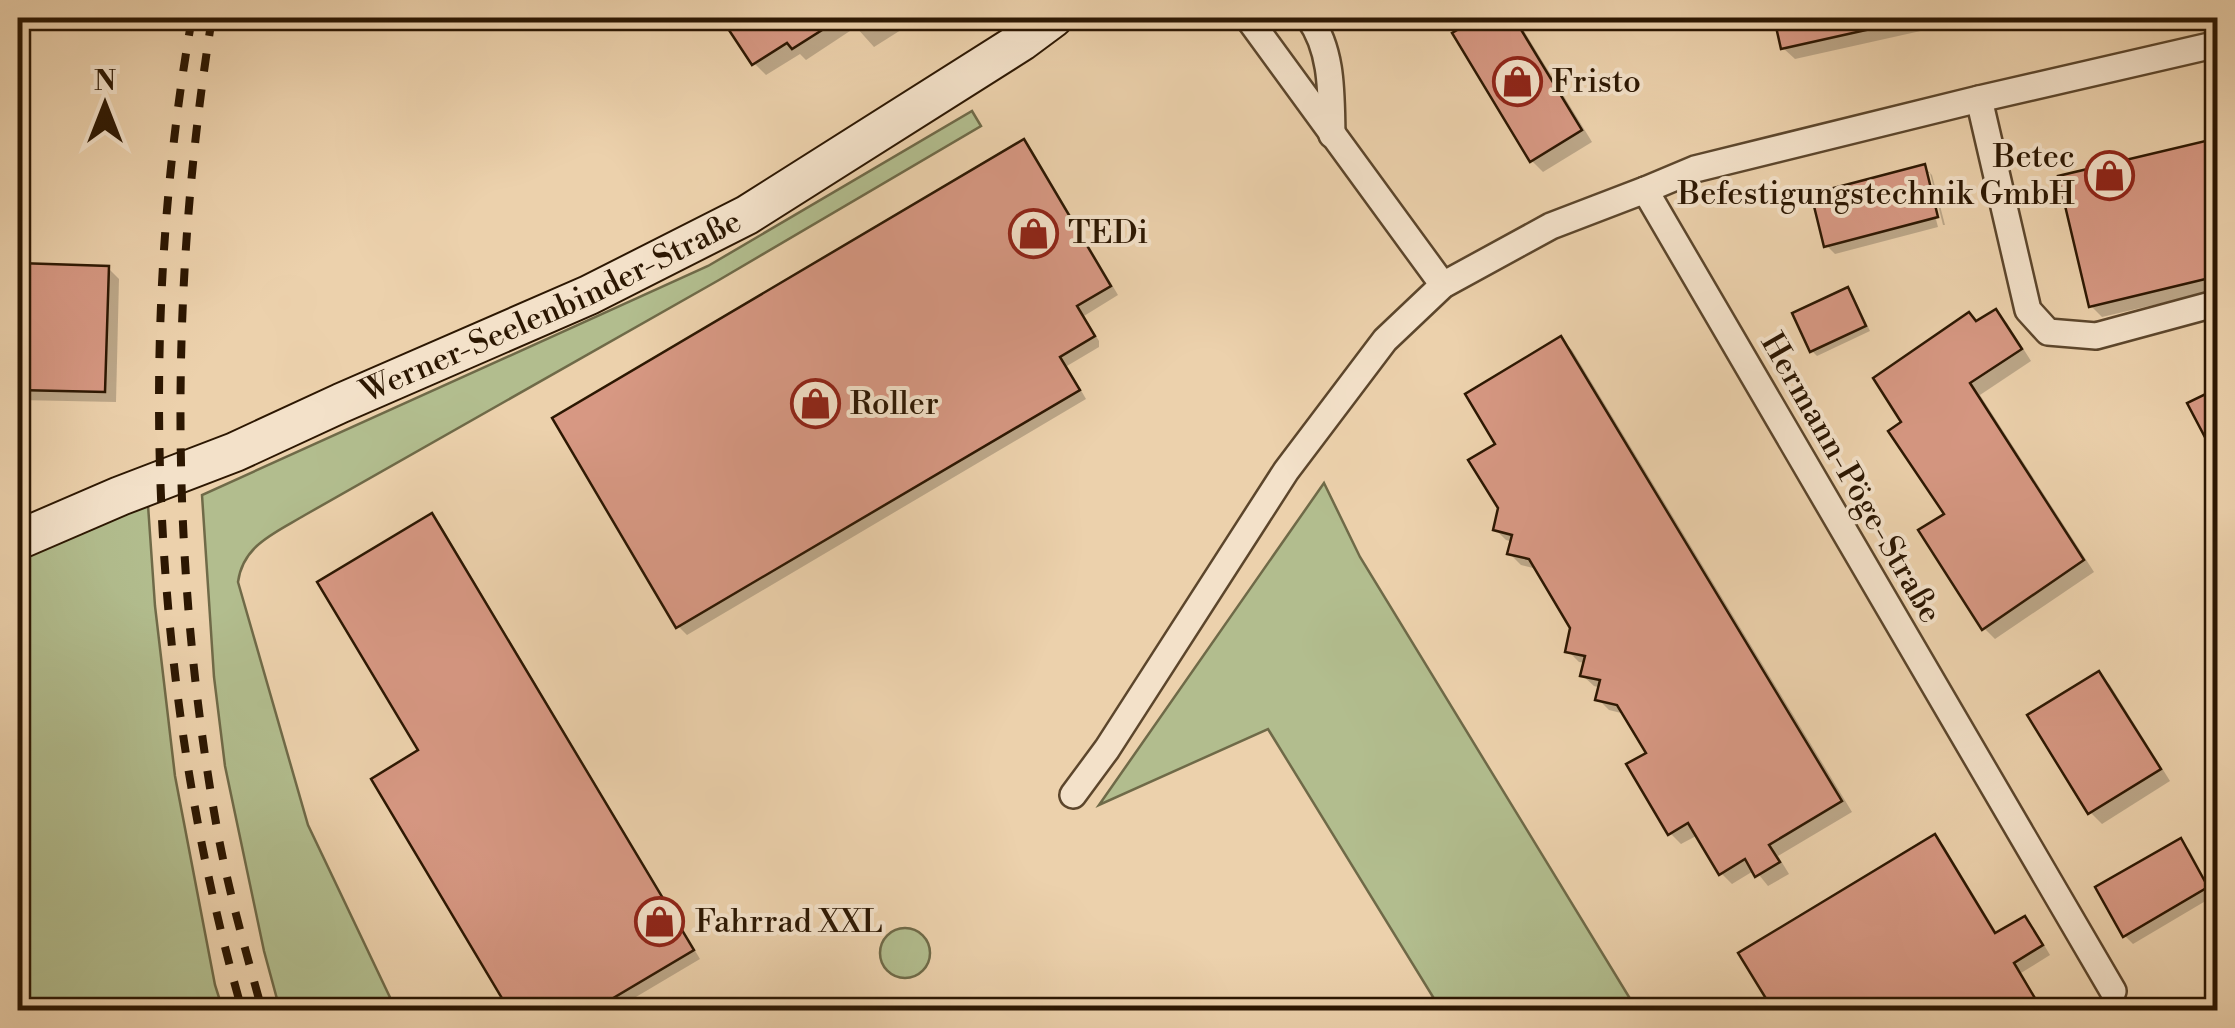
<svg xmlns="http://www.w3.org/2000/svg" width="2235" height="1028" viewBox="0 0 2235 1028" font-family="'Libre Bodoni',serif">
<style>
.green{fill:#b2bd8e;stroke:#6f6a48;stroke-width:2.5}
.shadow{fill:#0003}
.building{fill:#d79883;stroke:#2c1702;stroke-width:2.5}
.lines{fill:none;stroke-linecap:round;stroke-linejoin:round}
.street-casing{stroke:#5c462c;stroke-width:30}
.secondary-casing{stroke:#2c1702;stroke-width:42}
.street{stroke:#f3e1c9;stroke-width:25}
.secondary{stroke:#f3e1c9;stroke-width:38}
.rail{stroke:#2c1702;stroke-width:8;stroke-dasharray:18 18;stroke-linecap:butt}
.labels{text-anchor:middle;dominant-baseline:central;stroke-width:8;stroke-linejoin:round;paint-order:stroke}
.poi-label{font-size:32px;fill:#2c1702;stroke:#f3e1c9;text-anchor:start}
.street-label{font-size:32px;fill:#2c1702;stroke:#f3e1c9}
</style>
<rect width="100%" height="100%" fill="#ecd1ac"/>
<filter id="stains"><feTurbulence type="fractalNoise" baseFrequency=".002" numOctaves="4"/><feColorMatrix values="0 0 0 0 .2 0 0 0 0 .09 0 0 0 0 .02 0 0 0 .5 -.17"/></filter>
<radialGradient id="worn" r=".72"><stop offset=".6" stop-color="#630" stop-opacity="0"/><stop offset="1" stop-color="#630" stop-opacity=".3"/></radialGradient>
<g class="green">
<path d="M 972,111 L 981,126 L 719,280 L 305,515 C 275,533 243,545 238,582 L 308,825 L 396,1010 L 280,1010 L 264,951 L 225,766 L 214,677 L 202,495 L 708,266 Z"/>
<path d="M 1324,483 L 1360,557 L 1637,1010 L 1441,1010 L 1268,729 L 1099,805 Z"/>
<path d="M 148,505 L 155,606 L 175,776 L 215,985 L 223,1010 L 18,1010 L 18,558 Z"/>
<circle cx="905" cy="953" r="25"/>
</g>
<g class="shadow">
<path d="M 724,18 L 920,18 L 874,47 L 856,27 L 806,60 L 800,54 L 766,75 L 754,63 Z"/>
<path d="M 1483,18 L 1516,18 L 1592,142 L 1543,172 L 1532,161 L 1455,34 Z"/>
<path d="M 1776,18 L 1979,18 L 1795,59 L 1783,48 Z"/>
<path d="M 2218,141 L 2218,290 L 2102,317 L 2091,306 Z"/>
<path d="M 1024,142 L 1032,150 L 1118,295 L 1084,316 L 1099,341 L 1099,347 L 1067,366 L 1086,399 L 687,635 L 678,626 Z"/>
<path d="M 1924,167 L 1932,175 L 1945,225 L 1943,225 L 1930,173 L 1924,173 L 1938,227 L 1835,254 L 1827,246 Z"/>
<path d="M 18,266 L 108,268 L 119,279 L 116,402 L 18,400 Z"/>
<path d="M 1848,290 L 1853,295 L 1870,331 L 1817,356 L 1812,351 Z"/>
<path d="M 1996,312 L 2007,323 L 2031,361 L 1980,395 L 2094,572 L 1995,639 L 1984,628 L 1947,514 L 1904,423 L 1977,323 Z"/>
<path d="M 1561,339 L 1572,350 L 1852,812 L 1778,856 L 1789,874 L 1768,886 L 1755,870 L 1732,884 L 1721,873 L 1698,835 L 1681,844 L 1670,833 L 1649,753 L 1625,714 L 1609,710 L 1598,699 L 1601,688 L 1594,686 L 1582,675 L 1585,663 L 1579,662 L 1568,651 L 1573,628 L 1537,569 L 1521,565 L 1510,554 L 1513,542 L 1506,540 L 1495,529 L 1500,508 L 1498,445 Z"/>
<path d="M 432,516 L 440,524 L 700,959 L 614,1010 L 512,1010 L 374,780 L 421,751 Z"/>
<path d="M 2099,674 L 2110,685 L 2170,781 L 2102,824 L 2090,812 Z"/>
<path d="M 1935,837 L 1944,846 L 1998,935 L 2025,919 L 2034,928 L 2050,955 L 2021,973 L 2043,1010 L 1775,1010 L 1741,954 Z"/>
<path d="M 2180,841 L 2189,849 L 2214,896 L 2133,944 L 2125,936 Z"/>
</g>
<g class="building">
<path d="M 721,18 L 841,18 L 792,49 L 787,43 L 752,65 Z"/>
<path d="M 1478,18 L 1514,18 L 1582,130 L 1530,162 L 1452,33 Z"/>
<path d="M 1774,18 L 1883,18 L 1884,26 L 1781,49 Z"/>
<path d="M 2218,138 L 2218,276 L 2089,307 L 2058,176 Z"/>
<path d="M 1024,139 L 1111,286 L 1077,306 L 1095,336 L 1060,357 L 1080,390 L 676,628 L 552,418 Z"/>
<path d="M 1925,164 L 1938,217 L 1824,247 L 1811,194 Z"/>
<path d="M 18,263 L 109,266 L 105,392 L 18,390 Z"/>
<path d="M 1848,287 L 1866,326 L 1810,352 L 1792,313 Z"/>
<path d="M 1996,309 L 2022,349 L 1970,383 L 2084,560 L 1982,630 L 1918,530 L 1944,514 L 1888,431 L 1901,422 L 1873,378 L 1969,312 L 1976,321 Z"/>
<path d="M 1561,336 L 1842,801 L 1769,845 L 1780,862 L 1755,877 L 1745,859 L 1719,875 L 1688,823 L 1668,835 L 1626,764 L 1646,753 L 1617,705 L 1595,700 L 1600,680 L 1580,676 L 1585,656 L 1565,652 L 1570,628 L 1529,559 L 1507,554 L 1512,535 L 1493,530 L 1498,508 L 1468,460 L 1495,444 L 1465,394 Z"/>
<path d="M 2218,388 L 2218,462 L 2187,403 Z"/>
<path d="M 432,513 L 694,950 L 593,1010 L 509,1010 L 371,779 L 418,750 L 317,582 Z"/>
<path d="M 2099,671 L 2161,769 L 2088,814 L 2027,715 Z"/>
<path d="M 1935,834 L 1995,933 L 2025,916 L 2043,945 L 2014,963 L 2042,1010 L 1773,1010 L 1738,953 Z"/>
<path d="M 2181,838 L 2208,887 L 2123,937 L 2095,887 Z"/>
</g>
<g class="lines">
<defs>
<g id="street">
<path d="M 1248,18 L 1443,285"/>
<path d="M 1309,18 C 1333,51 1331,95 1332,135"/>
<path d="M 1979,99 L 2028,310 L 2048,332 L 2096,336 L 2218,303"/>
<path d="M 1645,190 L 1695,169 L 1979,99 L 2218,44"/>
<path d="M 1073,795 L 1107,749 L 1286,471 L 1385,340 L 1443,285 L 1551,226 L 1645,190 L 2113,991"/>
</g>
<g id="secondary">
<path id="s1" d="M 18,540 L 120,496 L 235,452 L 341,403 L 589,295 L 747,215 L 1022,41 L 1053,18"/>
</g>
</defs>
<use href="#street" class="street-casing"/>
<use href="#secondary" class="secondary-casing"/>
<use href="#street" class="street"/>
<use href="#secondary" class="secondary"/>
<g class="rail">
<path d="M 192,18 C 135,337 152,698 242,1010"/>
<path d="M 212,18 C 169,284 169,568 218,834 C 229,893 246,952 262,1010"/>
</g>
</g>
<defs>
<symbol id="shop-ring" viewBox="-11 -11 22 22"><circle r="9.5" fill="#f3e1c9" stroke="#8f2418" stroke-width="1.5"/><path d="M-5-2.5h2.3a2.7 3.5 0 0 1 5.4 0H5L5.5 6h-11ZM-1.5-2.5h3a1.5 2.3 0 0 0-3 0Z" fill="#8f2418"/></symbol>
</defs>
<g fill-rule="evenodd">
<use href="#shop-ring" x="1490" y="54" width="55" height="55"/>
<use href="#shop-ring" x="2082" y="148" width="55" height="55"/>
<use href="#shop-ring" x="1006" y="206" width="55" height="55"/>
<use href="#shop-ring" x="788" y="376" width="55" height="55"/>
<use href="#shop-ring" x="632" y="894" width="55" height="55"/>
</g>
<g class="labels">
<g class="poi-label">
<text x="1552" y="82">Fristo</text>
<text x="2075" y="157" text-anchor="end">Betec<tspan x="2075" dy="37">Befestigungstechnik GmbH</tspan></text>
<text x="1068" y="233">TEDi</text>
<text x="850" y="404">Roller</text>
<text x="695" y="922">Fahrrad XXL</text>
</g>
<g class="street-label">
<text stroke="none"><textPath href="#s1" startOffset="582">Werner-Seelenbinder-Straße</textPath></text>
<text transform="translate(1851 478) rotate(60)">Hermann-Pöge-Straße</text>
</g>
</g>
<rect width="2235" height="1028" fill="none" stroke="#ecd1ac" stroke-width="60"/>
<rect x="20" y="20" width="2195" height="988" fill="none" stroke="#2c1702" stroke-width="5"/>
<rect x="30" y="30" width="2175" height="968" fill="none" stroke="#2c1702" stroke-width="2.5"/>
<g transform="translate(105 105)" stroke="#f3e1c9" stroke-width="8" paint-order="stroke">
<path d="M0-8L18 38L0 25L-18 38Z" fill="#2c1702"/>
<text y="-15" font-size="28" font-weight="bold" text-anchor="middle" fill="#2c1702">N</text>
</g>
<rect width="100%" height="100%" filter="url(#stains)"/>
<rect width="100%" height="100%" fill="url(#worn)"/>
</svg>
